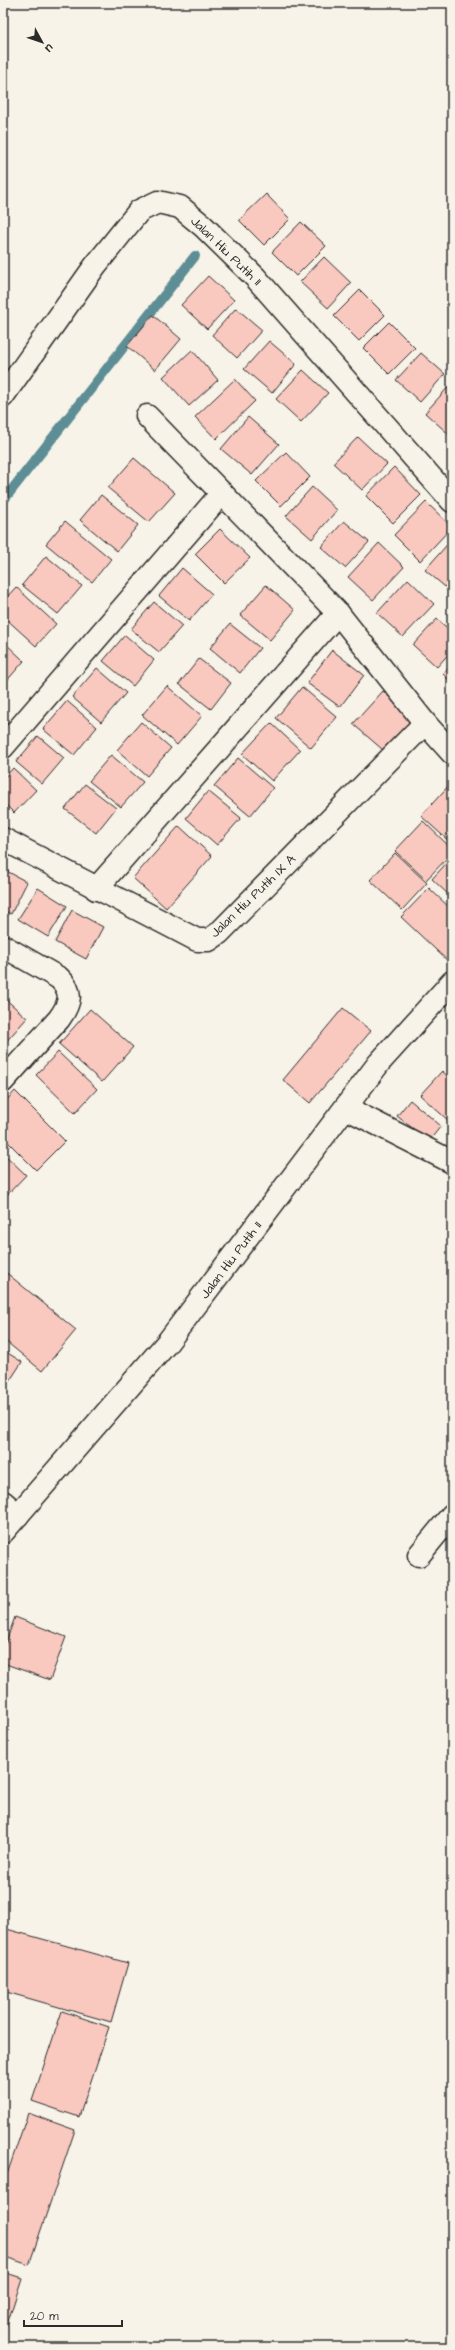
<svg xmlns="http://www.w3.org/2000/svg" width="455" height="2350" viewBox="0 0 455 2350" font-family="'Architects Daughter',sans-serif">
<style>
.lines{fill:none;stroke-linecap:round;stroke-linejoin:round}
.stream{stroke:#5d8d95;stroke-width:10}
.building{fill:#f9c9c0;stroke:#2b2b2b}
.street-casing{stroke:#2b2b2b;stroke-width:25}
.street{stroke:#f7f3e8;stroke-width:22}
.labels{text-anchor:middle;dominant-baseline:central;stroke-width:3;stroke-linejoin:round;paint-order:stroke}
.street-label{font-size:13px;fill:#2b2b2b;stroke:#f7f3e8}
</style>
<rect width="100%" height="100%" fill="#f7f3e8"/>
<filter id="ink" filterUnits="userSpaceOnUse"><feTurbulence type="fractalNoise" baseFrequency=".025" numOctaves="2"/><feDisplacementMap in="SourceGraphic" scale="8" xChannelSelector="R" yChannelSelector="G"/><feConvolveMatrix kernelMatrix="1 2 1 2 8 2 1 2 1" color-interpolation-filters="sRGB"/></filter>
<g filter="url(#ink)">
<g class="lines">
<path class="stream" d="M 3,501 L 195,256"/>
</g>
<g class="building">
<path d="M 266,194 L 290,219 L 264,245 L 239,220 Z"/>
<path d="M 301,222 L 326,246 L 296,276 L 272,252 Z"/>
<path d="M 324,257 L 351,283 L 328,308 L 300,282 Z"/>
<path d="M 208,276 L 234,300 L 207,329 L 181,305 Z"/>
<path d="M 360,290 L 385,315 L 359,341 L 334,316 Z"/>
<path d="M 236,308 L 262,330 L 237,358 L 212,335 Z"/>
<path d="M 153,315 L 181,339 L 155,370 L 127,346 Z"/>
<path d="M 389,322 L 415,348 L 389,374 L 363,348 Z"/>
<path d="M 269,341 L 296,364 L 272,393 L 244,369 Z"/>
<path d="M 192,350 L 218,380 L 189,406 L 163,377 Z"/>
<path d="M 421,353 L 445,374 L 420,402 L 396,380 Z"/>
<path d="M 303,370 L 328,393 L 301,422 L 276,399 Z"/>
<path d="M 235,379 L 255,401 L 216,439 L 195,417 Z"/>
<path d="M 450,385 L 452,387 L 452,437 L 425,413 Z"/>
<path d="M 248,417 L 279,444 L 252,475 L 221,449 Z"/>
<path d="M 358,437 L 387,464 L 362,490 L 333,463 Z"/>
<path d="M 286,452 L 310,477 L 281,506 L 256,481 Z"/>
<path d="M 134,458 L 175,493 L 149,522 L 108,488 Z"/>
<path d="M 394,467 L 421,495 L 393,523 L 366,496 Z"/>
<path d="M 312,487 L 337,510 L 312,539 L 286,516 Z"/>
<path d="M 101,495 L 138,525 L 117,551 L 80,520 Z"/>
<path d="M 426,502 L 452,527 L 420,561 L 394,535 Z"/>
<path d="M 65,521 L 111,559 L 92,582 L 46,544 Z"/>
<path d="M 344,521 L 369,542 L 345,568 L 321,547 Z"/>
<path d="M 220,529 L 250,558 L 224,583 L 195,554 Z"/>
<path d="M 452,539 L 452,589 L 450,591 L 425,570 Z"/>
<path d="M 379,543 L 404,567 L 373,600 L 348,577 Z"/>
<path d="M 46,556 L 82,586 L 58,614 L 22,585 Z"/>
<path d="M 182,568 L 212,594 L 189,621 L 159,596 Z"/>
<path d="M 408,579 L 434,604 L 403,637 L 377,613 Z"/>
<path d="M 266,585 L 295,610 L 270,640 L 240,615 Z"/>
<path d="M 16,587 L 56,624 L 36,646 L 3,616 L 3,601 Z"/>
<path d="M 154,602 L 182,626 L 159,652 L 131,629 Z"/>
<path d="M 437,619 L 452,632 L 452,650 L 437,667 L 413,645 Z"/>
<path d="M 230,624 L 260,648 L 240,673 L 210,648 Z"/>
<path d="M 125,635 L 154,660 L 133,686 L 103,661 Z"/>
<path d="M 3,641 L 24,661 L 3,685 Z"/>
<path d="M 332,650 L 364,675 L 340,707 L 307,683 Z"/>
<path d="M 199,659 L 231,683 L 211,709 L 179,684 Z"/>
<path d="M 452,664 L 452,683 L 443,674 Z"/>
<path d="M 97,668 L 126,693 L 101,722 L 72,697 Z"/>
<path d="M 167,686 L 202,716 L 177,745 L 142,715 Z"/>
<path d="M 302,687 L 337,717 L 311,748 L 276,718 Z"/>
<path d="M 383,691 L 419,724 L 390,756 L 353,724 Z"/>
<path d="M 67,701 L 97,727 L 74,755 L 43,729 Z"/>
<path d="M 141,722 L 171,748 L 147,776 L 117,750 Z"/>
<path d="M 271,723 L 300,750 L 272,781 L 242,754 Z"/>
<path d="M 38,736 L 64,758 L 42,784 L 16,762 Z"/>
<path d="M 111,755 L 143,782 L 121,807 L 89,781 Z"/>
<path d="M 238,758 L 273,788 L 250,816 L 214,786 Z"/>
<path d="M 13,768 L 36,790 L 14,813 L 3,802 L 3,779 Z"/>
<path d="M 452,782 L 452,844 L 421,816 Z"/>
<path d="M 85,784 L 116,808 L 96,833 L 65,809 Z"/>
<path d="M 208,791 L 241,818 L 217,845 L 186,818 Z"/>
<path d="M 423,821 L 452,849 L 452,853 L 426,880 L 395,851 Z"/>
<path d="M 179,826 L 212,856 L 166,908 L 133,878 Z"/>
<path d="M 395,853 L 427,883 L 402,910 L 370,880 Z"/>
<path d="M 452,857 L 452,898 L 432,879 Z"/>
<path d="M 3,869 L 27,882 L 11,914 L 3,910 Z"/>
<path d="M 38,888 L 67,906 L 48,937 L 18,919 Z"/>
<path d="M 429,888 L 452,910 L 452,965 L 401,917 Z"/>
<path d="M 72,910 L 103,927 L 86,959 L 55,942 Z"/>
<path d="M 3,997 L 27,1018 L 3,1045 Z"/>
<path d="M 343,1008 L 371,1031 L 310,1103 L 283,1080 Z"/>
<path d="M 90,1009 L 133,1047 L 102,1082 L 59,1044 Z"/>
<path d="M 58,1052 L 97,1089 L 75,1113 L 36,1075 Z"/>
<path d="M 442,1071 L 452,1080 L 452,1120 L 450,1122 L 420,1095 Z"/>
<path d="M 15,1091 L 65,1141 L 36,1170 L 3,1137 L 3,1104 Z"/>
<path d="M 410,1100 L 441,1126 L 429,1141 L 397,1116 Z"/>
<path d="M 3,1153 L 26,1175 L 5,1197 L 3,1195 Z"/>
<path d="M 3,1270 L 76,1330 L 42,1371 L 3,1339 Z"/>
<path d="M 3,1350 L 22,1362 L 9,1382 L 3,1378 Z"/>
<path d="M 15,1617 L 66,1637 L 50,1680 L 3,1663 L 3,1650 Z"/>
<path d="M 3,1928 L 128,1963 L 111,2022 L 3,1991 Z"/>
<path d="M 62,2011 L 109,2027 L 79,2117 L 32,2101 Z"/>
<path d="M 28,2113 L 75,2130 L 29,2265 L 3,2256 L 3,2186 Z"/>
<path d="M 3,2272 L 22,2278 L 3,2337 Z"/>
</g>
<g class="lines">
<defs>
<g id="street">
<path d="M 3,396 L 95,266 L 139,211 L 158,202 L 180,207 L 203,226 L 255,277 L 452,501"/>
<path d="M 147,416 L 338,613 L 425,723 L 452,753"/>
<path d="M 3,747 L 222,493"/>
<path d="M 3,839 L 197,940 L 209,940 L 219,933 L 425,723"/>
<path d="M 96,889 L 338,613"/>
<path d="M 3,946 L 59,978 C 74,992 70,1004 59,1019 L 3,1081"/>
<path d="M 346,1108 L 452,1162"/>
<path d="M 3,1502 L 18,1515"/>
<path d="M 3,1532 L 167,1343 L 379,1063 L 452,982"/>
<path d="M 419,1555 L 452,1515"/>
</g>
</defs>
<use href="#street" class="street-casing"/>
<use href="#street" class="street"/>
</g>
</g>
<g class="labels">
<g class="street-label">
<text transform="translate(226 251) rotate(44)">Jalan Hiu Putih 11</text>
<text transform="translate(253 896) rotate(-44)">Jalan Hiu Putih IX A</text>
<text transform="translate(231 1260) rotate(-53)">Jalan Hiu Putih 11</text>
</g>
</g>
<rect width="455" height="2350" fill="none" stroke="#f7f3e8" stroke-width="16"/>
<rect x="8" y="8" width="439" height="2334" fill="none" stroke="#2b2b2b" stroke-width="1.5" filter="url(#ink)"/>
<g transform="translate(42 42) rotate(130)" stroke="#f7f3e8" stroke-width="3" paint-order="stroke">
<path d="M0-3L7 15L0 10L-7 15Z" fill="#2b2b2b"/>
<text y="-6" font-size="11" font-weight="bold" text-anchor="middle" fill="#2b2b2b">U</text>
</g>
<path d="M24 2320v6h98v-6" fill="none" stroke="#2b2b2b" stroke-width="2"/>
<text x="30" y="2320" font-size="12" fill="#2b2b2b" stroke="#f7f3e8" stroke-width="3" paint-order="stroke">20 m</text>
</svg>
